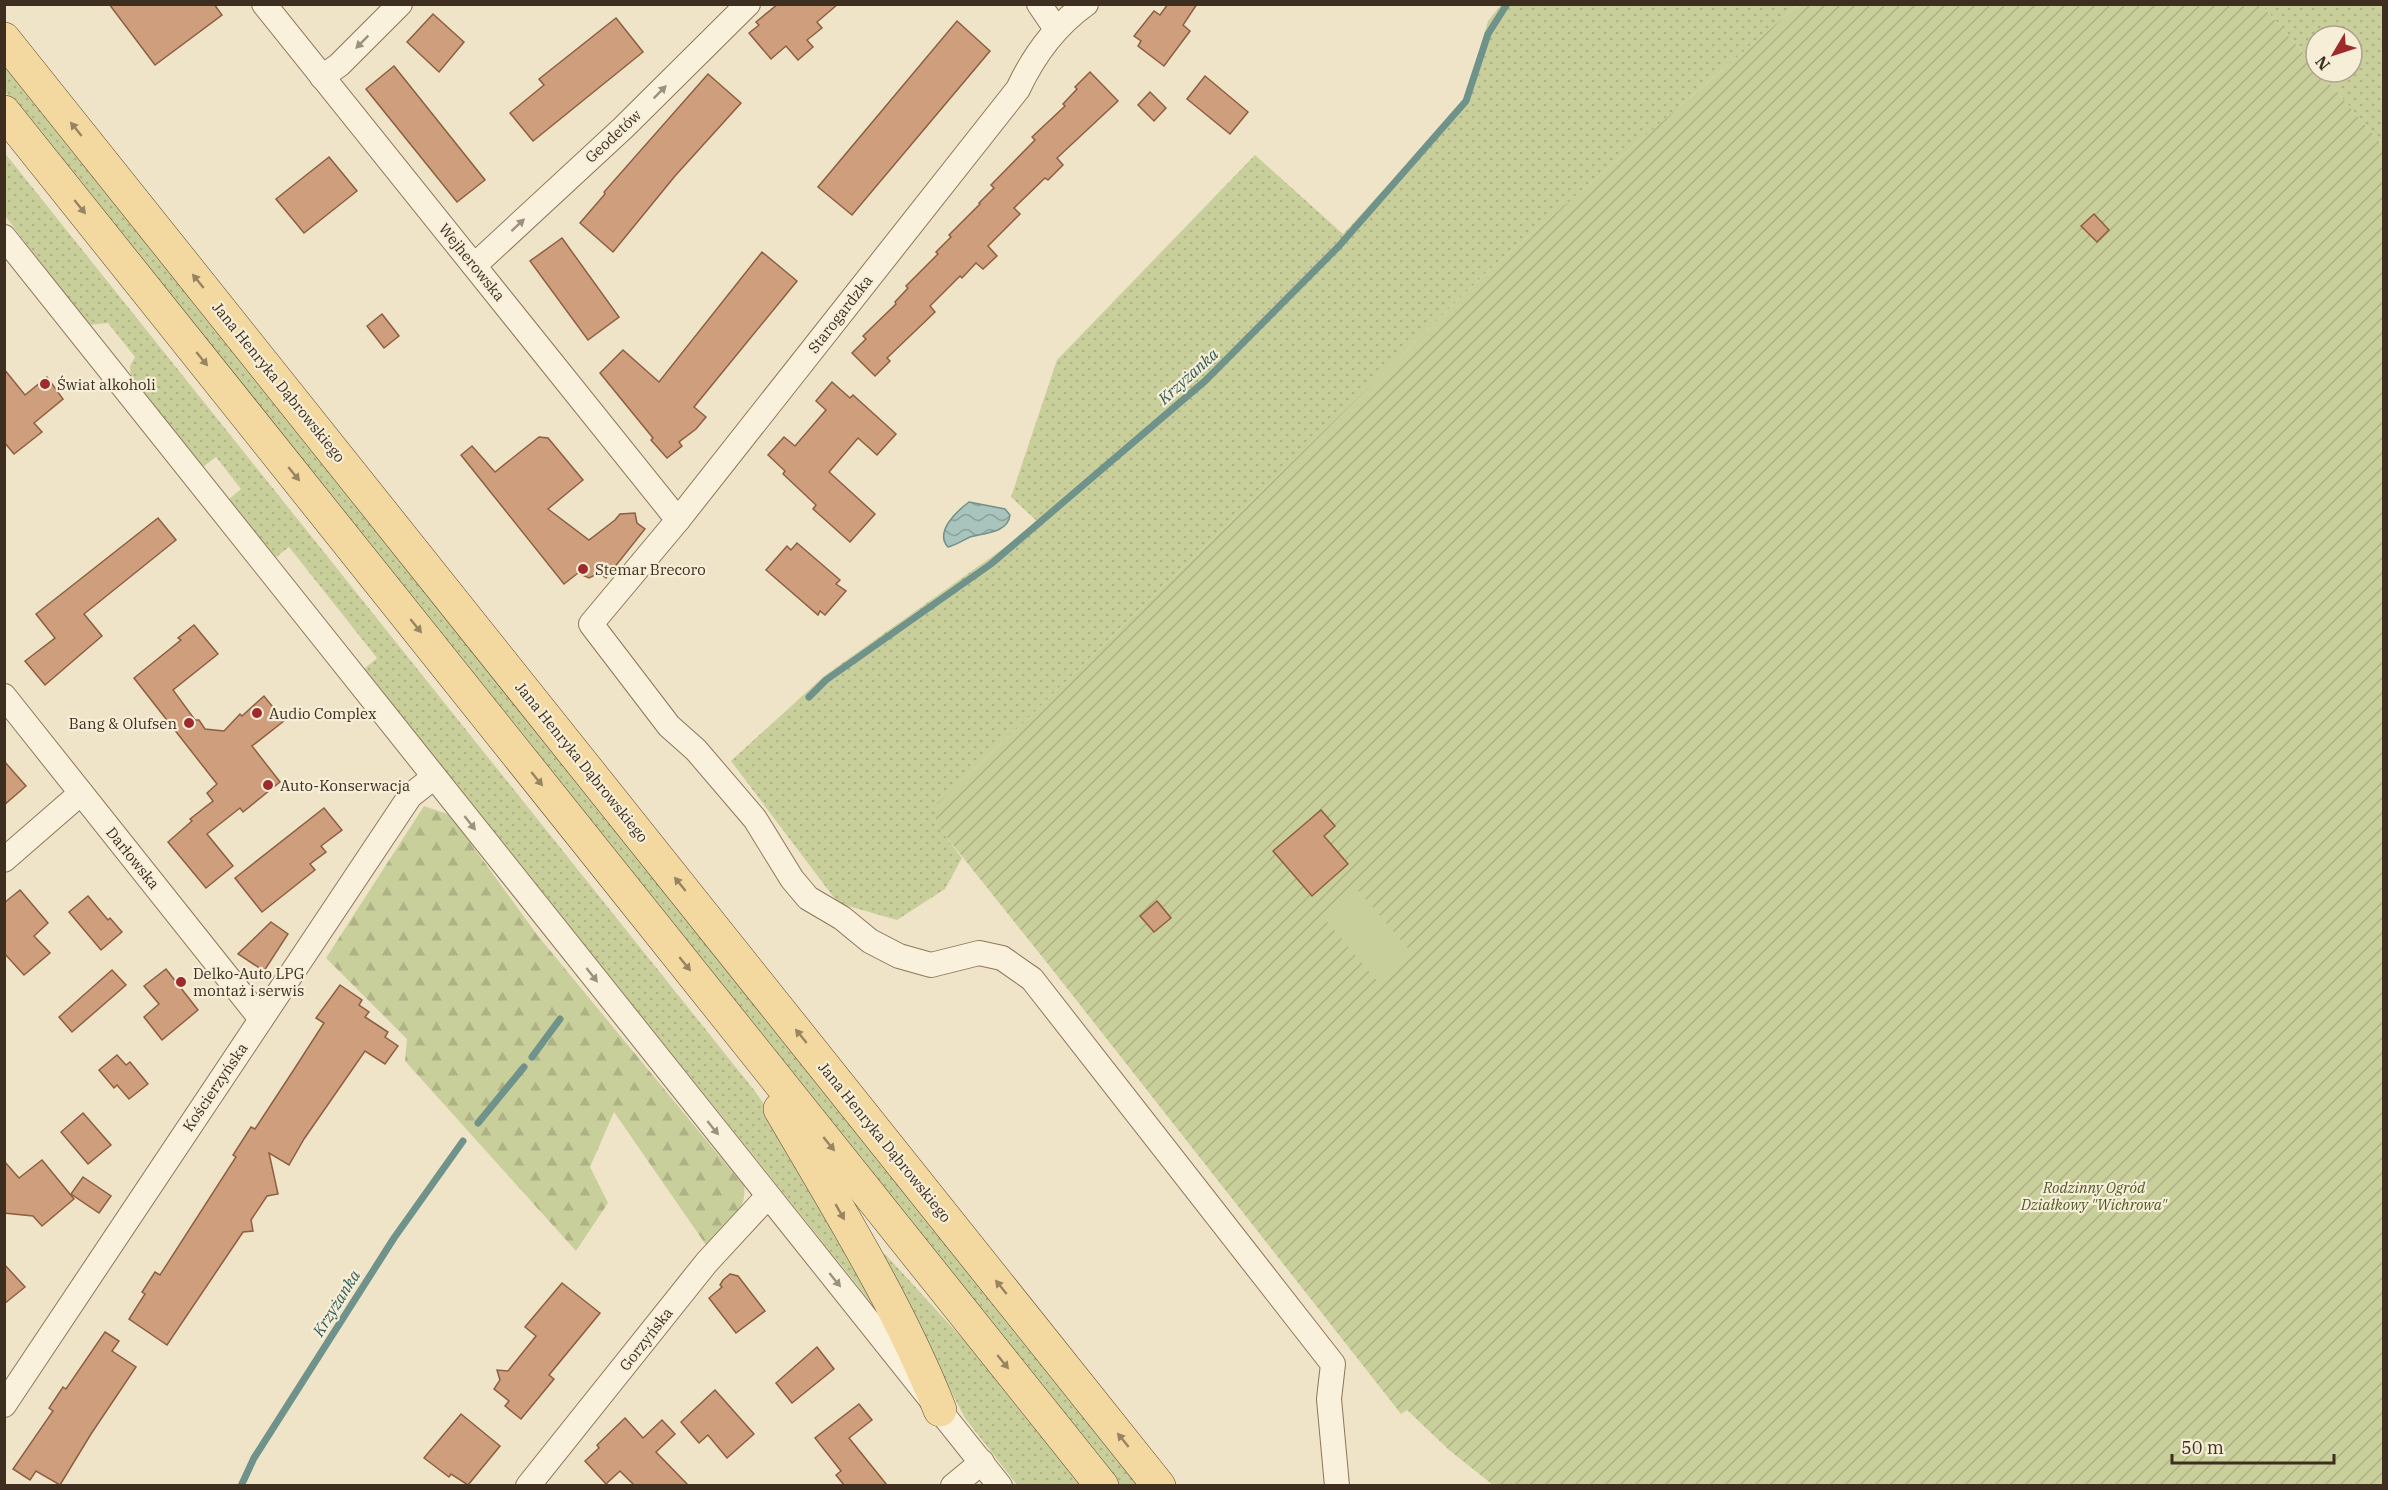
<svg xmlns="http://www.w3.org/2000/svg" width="2388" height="1490" viewBox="0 0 2388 1490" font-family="'IBM Plex Serif',serif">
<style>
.grass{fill:url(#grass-dots)}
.forest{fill:url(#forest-firs)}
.garden{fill:url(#garden-furrows)}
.pitch{fill:#c9cf9b}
.water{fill:url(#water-waves);stroke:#6f938a;stroke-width:1.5}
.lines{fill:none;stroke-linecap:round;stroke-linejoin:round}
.stream{stroke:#6f938a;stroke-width:7}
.building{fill:#cf9f7d;stroke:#8d5f41;stroke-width:1.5}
.street-casing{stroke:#8d765c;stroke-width:26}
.primary-casing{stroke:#5b4430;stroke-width:34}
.street{stroke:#faf1dc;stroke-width:24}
.primary{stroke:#f3d9a0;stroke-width:33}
.oneway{fill:#9c907e}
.oneway2{fill:#988460}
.poi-dot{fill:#9e2a2b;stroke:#f7eed8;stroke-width:2}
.labels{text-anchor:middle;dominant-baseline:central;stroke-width:4.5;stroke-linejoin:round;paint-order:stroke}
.street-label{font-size:15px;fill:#3d2e20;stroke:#f7eed8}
.poi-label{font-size:15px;fill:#3d2e20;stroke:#f7eed8;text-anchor:start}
.park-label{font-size:15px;font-style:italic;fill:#4d5a26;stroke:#f7eed8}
.water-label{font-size:16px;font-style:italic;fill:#2f5d5a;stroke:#f7eed8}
</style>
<defs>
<pattern id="grass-dots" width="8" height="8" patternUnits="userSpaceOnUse" patternTransform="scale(1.5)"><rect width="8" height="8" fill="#c9cf9b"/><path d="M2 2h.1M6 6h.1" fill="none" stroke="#aeb285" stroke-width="1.8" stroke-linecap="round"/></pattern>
<pattern id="forest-firs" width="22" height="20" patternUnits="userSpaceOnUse" patternTransform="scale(1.5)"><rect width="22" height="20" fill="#c9cf9b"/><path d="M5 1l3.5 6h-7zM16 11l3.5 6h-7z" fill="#aeb285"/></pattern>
<pattern id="garden-furrows" width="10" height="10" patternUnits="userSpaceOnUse" patternTransform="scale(1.5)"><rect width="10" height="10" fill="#c9cf9b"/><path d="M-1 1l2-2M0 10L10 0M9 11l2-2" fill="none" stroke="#aeb285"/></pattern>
<pattern id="water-waves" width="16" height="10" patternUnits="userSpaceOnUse" patternTransform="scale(1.5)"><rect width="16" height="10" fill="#a9c4bc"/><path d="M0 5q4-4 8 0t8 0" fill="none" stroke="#8ba098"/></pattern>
</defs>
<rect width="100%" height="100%" fill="#f0e4c8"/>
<g class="grass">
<path d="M 1501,5 L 1798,5 L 1489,270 L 1016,730 L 937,803 L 941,830 L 962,858 L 945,889 L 897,920 L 838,903 L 731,761 L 824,676 L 1039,523 L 1011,497 L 1057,360 L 1255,155 L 1343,234 L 1464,102 L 1488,21 Z"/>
<path d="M 2262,5 L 2383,5 L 2383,146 L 2320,72 L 2352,72 L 2352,36 L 2316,36 L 2316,68 Z"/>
<path d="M 4,58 L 1143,1485 L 1118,1485 L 139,259 L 5,91 Z"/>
<path d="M 4,152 L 754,1090 L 774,1118 L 894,1331 L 364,669 L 377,658 L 289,547 L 275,558 L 229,499 L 241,489 L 216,457 L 203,467 L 131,377 L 130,366 L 135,357 L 108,323 L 89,325 L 5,216 Z"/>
<path d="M 885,1254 L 972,1349 L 1085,1485 L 1017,1485 L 965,1418 L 902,1298 L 883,1255 Z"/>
</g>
<path class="forest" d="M 424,806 L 450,815 L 538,936 L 744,1186 C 748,1213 724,1227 706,1245 L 614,1112 L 590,1167 L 608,1203 L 576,1251 L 405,1061 L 407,1039 L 326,958 Z"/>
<path class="garden" d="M 1798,5 L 2262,5 L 2316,68 L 2316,72 L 2320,72 L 2383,146 L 2383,1485 L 1493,1485 L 1449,1450 L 1407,1410 L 1401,1414 L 1048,964 L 941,830 L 936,819 L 937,803 L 1016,730 L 1489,270 Z"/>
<path class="pitch" d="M 1356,888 L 1412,953 L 1378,982 L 1323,917 Z"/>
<path class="water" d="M 969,502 L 1005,509 L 1010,515 C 1008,533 984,533 970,537 C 963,540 957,545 948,547 C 934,532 957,511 969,502 Z"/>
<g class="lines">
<g class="stream">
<path d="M 809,697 L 826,680 L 991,564 L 1205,381 L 1339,246 L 1466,101 L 1488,34 L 1507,4"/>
<path d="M 532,1057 L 560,1019"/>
<path d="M 478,1123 L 524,1067"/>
<path d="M 241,1486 L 254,1458 L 394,1238 L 463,1141"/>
</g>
</g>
<g class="building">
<path d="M 109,4 L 214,4 L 222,15 L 155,65 Z"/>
<path d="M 778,4 L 838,4 L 817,22 L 822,28 L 807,40 L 813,47 L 798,60 L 786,46 L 771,59 L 749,33 L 759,25 L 756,22 Z"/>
<path d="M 1168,4 L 1197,4 L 1183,25 L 1190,31 L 1164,66 L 1138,46 L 1141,41 L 1134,36 L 1154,11 L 1160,15 Z"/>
<path d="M 433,14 L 464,42 L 439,72 L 407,42 Z"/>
<path d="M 616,18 L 643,52 L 533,141 L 510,113 L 544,85 L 539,79 Z"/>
<path d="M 957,21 L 990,51 L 852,215 L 818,187 Z"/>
<path d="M 394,66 L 485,180 L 457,202 L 366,89 Z"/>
<path d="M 1090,72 L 1118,101 L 1057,158 L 1063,165 L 1048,180 L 1045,178 L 1014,208 L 1020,214 L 988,246 L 997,256 L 983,269 L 976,263 L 962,278 L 960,276 L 930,306 L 935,312 L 887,358 L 890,361 L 875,376 L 852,353 L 866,339 L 863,336 L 896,304 L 895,302 L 908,288 L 906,286 L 938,254 L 936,252 L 951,237 L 949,235 L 980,204 L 979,203 L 994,188 L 991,185 L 1035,140 L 1032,137 L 1065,106 L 1063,104 L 1077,89 L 1075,87 Z"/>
<path d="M 708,74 L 741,103 L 675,176 L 613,252 L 580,223 L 605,194 L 604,192 Z"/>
<path d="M 1205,76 L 1248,112 L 1230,134 L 1187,99 Z"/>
<path d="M 1150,92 L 1166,108 L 1154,121 L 1138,105 Z"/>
<path d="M 329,157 L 357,191 L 304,233 L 276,199 Z"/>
<path d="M 2094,214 L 2109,230 L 2097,242 L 2081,226 Z"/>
<path d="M 562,238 L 619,317 L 588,340 L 530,261 Z"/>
<path d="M 762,252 L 797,281 L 694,407 L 706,417 L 696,429 L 679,442 L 682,446 L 667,458 L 651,440 L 653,438 L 600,373 L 623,350 L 659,382 Z"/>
<path d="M 382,314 L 399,336 L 384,348 L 367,326 Z"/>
<path d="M 4,369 L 25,395 L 47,377 L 63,399 L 34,423 L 42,432 L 14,454 L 4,442 Z"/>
<path d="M 832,382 L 850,398 L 853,395 L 896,434 L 877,455 L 858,438 L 829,472 L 875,514 L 850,542 L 813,509 L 816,505 L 783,474 L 785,471 L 768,455 L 784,437 L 795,446 L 826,410 L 816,401 Z"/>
<path d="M 539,437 L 548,438 L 583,480 L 548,509 L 589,540 L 615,520 L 620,514 L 635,513 L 637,523 L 645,529 L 606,578 L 599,573 L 589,578 L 578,573 L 564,584 L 461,455 L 472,446 L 495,472 Z"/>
<path d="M 158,518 L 176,540 L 84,614 L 102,636 L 45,685 L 25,661 L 55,638 L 36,614 Z"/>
<path d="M 797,543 L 840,580 L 836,584 L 846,591 L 825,615 L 820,611 L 818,615 L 766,570 L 787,546 L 791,550 Z"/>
<path d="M 194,625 L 218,654 L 173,690 L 195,720 L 199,720 L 205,729 L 224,731 L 240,714 L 242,716 L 264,696 L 284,721 L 252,746 L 280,782 L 243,812 L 240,808 L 207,834 L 233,866 L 206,888 L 168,842 L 192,821 L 190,819 L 213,801 L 207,793 L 217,784 L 134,678 L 181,640 L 178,638 Z"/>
<path d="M 4,761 L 26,786 L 4,805 Z"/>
<path d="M 324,808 L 342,830 L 321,846 L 326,852 L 310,864 L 315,870 L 262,912 L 235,878 Z"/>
<path d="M 1321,810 L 1335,826 L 1324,836 L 1348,864 L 1312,896 L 1273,851 Z"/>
<path d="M 20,890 L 48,923 L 34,936 L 50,953 L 24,975 L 4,953 L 4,903 Z"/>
<path d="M 88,896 L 108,920 L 110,918 L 122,932 L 101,950 L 69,912 Z"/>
<path d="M 1157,901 L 1171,918 L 1154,932 L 1140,916 Z"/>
<path d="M 271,922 L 288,934 L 264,971 L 238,954 Z"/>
<path d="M 166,969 L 198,1010 L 162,1040 L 144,1017 L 159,1004 L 144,986 Z"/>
<path d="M 112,970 L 126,985 L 72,1032 L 59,1017 Z"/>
<path d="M 340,985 L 362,1000 L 359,1005 L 369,1012 L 365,1017 L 388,1032 L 385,1037 L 398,1046 L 385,1064 L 365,1051 L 304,1139 L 289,1165 L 269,1153 L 278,1194 L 267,1196 L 251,1220 L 253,1231 L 243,1232 L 167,1345 L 129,1319 L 145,1294 L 142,1292 L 155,1272 L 160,1275 L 236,1157 L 233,1155 L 251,1127 L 255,1129 L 293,1071 L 324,1023 L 316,1018 Z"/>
<path d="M 117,1055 L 126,1065 L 130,1062 L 148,1084 L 129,1099 L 117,1085 L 114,1088 L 99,1070 Z"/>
<path d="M 83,1113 L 111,1145 L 88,1164 L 61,1132 Z"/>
<path d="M 42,1160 L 74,1199 L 42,1226 L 33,1216 L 4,1213 L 4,1161 L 19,1178 Z"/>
<path d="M 83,1177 L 111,1196 L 99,1213 L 71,1194 Z"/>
<path d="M 4,1264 L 25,1287 L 4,1304 Z"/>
<path d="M 730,1274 L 738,1276 L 765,1311 L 736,1333 L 709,1298 L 722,1287 L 720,1285 L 723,1280 Z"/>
<path d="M 562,1283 L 600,1313 L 549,1375 L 554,1379 L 521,1419 L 505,1406 L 509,1401 L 494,1389 L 500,1380 L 497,1370 L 508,1371 L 536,1336 L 525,1327 Z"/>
<path d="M 105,1332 L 119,1341 L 112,1351 L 136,1367 L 91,1434 L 60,1485 L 36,1471 L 30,1480 L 13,1469 L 53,1411 L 49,1408 L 63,1387 L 66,1389 Z"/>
<path d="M 817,1347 L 834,1369 L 792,1403 L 776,1383 Z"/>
<path d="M 715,1390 L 754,1434 L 727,1458 L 708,1435 L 699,1443 L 681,1422 Z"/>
<path d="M 859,1404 L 872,1420 L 849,1438 L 887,1485 L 844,1485 L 836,1475 L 841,1471 L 815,1438 Z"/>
<path d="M 461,1414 L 500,1446 L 468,1485 L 451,1474 L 449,1477 L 424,1458 Z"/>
<path d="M 625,1418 L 643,1438 L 662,1420 L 675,1434 L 656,1452 L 688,1485 L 634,1485 L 620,1471 L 606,1484 L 585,1461 L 599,1448 L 597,1445 Z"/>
</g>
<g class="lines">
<defs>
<g id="street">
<path d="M 264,4 L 678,520"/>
<path d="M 1039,4 L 1056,29"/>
<path d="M 1086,4 C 1055,26 1034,55 1018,89 L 678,520 L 591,624 L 669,726 L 696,750 L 755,819 L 792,879 L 808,898 L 842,918 L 870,941 L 899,956 L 931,965 L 979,953 L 1002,958 L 1032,979 L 1333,1364 L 1329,1399 L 1337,1486"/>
<path d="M 322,77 L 339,65 L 400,4"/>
<path d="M 4,237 L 1000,1486"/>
<path d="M 475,265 L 623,128 L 748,4"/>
<path d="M 4,696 L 261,1019"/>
<path d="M 4,860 L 81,793"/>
<path d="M 4,1405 L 410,796 L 434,777"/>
<path d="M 528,1486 L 707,1262 L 768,1196"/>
<path d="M 953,1486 L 982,1462"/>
</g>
<g id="primary">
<path d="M 4,39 L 1159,1486"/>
<path d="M 4,112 L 1102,1486"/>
<path d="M 780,1109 C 837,1207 898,1304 940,1410"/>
</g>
</defs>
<use href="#street" class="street-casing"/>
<use href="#primary" class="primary-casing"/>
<use href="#street" class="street"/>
<use href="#primary" class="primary"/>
</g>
<defs><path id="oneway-solid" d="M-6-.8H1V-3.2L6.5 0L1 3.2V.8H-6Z" transform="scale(1.5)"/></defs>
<g class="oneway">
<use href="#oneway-solid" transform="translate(362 42) rotate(135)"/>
<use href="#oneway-solid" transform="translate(660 92) rotate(-45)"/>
<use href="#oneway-solid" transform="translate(518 225) rotate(-43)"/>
<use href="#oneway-solid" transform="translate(470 823) rotate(52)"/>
<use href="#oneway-solid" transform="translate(592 975) rotate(52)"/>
<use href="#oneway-solid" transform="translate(713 1128) rotate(51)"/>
<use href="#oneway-solid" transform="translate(835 1280) rotate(51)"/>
</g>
<g class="oneway2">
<use href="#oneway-solid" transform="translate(76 129) rotate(-129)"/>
<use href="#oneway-solid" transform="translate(80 207) rotate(51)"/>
<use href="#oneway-solid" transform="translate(198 281) rotate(-129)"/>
<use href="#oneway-solid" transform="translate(202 359) rotate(51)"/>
<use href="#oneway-solid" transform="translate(294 474) rotate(51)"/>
<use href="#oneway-solid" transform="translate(416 626) rotate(51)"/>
<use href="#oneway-solid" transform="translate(537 779) rotate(51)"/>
<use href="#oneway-solid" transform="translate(680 884) rotate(-129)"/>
<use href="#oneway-solid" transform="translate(685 964) rotate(51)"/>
<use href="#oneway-solid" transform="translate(801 1036) rotate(-129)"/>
<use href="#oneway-solid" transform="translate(829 1144) rotate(51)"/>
<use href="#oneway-solid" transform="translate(840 1212) rotate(60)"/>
<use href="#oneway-solid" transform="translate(1001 1287) rotate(-129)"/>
<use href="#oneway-solid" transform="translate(1003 1362) rotate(51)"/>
<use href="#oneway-solid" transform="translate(1123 1440) rotate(-129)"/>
</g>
<g class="poi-dot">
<circle cx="45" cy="384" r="6"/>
<circle cx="583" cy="569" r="6"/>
<circle cx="257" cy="713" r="6"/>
<circle cx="189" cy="723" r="6"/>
<circle cx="268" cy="785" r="6"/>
<circle cx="181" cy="982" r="6"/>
</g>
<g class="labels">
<g class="street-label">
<text transform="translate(613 136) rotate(-43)">Geodetów</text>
<text transform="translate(472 262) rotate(51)">Wejherowska</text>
<text transform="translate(840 314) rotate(-52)">Starogardzka</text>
<text transform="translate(279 382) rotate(51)">Jana Henryka Dąbrowskiego</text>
<text transform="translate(582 762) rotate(51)">Jana Henryka Dąbrowskiego</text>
<text transform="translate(133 858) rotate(51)">Darłowska</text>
<text transform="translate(215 1087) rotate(-56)">Kościerzyńska</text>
<text transform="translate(885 1142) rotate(51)">Jana Henryka Dąbrowskiego</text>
<text transform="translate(646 1339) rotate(-52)">Gorzyńska</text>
</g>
<g class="poi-label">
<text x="57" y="384">Świat alkoholi</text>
<text x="595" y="569">Stemar Brecoro</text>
<text x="269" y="713">Audio Complex</text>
<text x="177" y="723" text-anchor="end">Bang &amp; Olufsen</text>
<text x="280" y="785">Auto-Konserwacja</text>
<text x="193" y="973">Delko-Auto LPG<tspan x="193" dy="17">montaż i serwis</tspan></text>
</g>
<g class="park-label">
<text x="2094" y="1187">Rodzinny Ogród<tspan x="2094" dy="17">Działkowy "Wichrowa"</tspan></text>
</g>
<g class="water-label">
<text transform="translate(1188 376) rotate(-42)">Krzyżanka</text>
<text transform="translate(336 1303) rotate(-58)">Krzyżanka</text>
</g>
</g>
<rect width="2388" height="1490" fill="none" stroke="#3d2e20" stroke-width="12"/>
<g transform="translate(2334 54) rotate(231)"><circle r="28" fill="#f7eed8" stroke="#ada18e" stroke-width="1.5"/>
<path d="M0-4.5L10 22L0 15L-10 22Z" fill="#9e2a2b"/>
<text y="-9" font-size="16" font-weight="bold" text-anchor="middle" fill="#3d2e20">N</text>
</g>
<path d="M2172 1454v9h162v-9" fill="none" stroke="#3d2e20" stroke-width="3"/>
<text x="2181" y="1454" font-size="18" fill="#3d2e20" stroke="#f7eed8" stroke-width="4.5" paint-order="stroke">50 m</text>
</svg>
